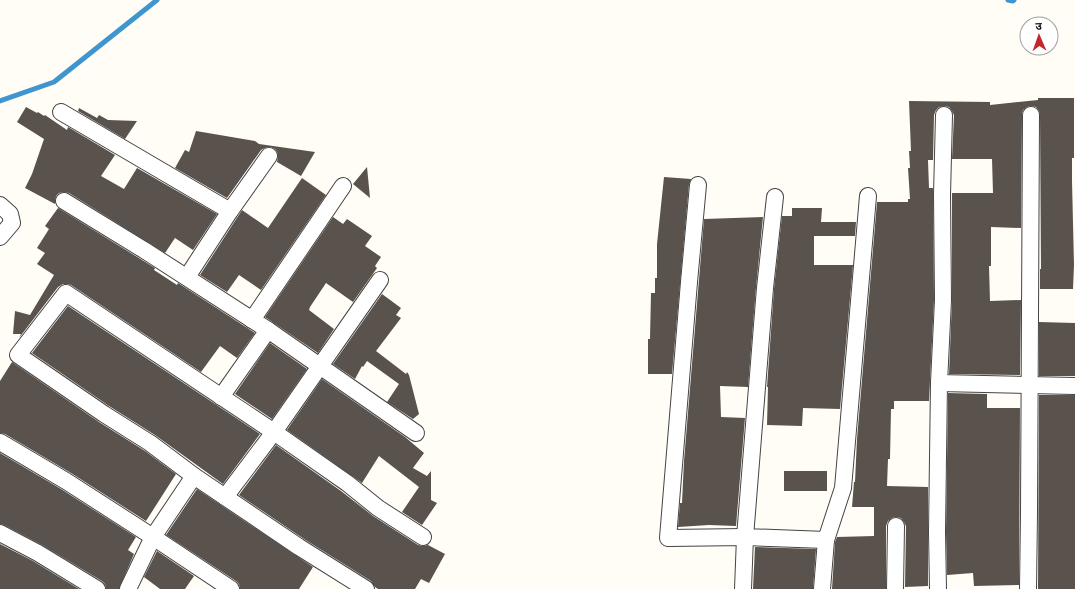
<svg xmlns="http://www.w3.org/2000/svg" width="1075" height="589" viewBox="0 0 1075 589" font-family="'PT Serif','Noto Sans Devanagari',serif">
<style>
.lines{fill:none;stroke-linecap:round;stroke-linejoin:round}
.stream{stroke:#3f96cf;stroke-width:5}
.building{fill:#5a524d}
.street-casing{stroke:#444;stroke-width:18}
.street{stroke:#fff;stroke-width:16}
</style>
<rect width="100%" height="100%" fill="#fffdf5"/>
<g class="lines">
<g class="stream">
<path d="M 1008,0 L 1013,1 L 1014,0"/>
<path d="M 0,101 L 54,82 L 157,0"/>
</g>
</g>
<g class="building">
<path d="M 1038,98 L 1074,98 L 1074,158 L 1072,158 L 1072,181 L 1074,265 L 1073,289 L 1040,289 L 1040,269 L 1041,269 L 1040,115 L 1039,111 L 1036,107 L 1031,106 L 1027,107 L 1023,110 L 1022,115 L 1021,228 L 991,227 L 991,266 L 989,266 L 990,301 L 1021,300 L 1020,375 L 949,374 L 952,300 L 952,193 L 993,193 L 992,159 L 952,159 L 954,115 L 952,111 L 949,107 L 945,106 L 939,107 L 936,110 L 934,115 L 933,160 L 928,160 L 929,188 L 933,188 L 934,300 L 929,401 L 894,401 L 894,409 L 891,409 L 890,459 L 888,459 L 887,486 L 928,487 L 928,586 L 905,587 L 906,526 L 904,522 L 901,518 L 896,517 L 892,518 L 888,521 L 886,526 L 886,589 L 832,589 L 835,542 L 837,537 L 874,536 L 874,507 L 852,507 L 854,482 L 855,482 L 857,439 L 877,202 L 908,202 L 908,199 L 910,199 L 908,168 L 910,168 L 909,151 L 911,151 L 909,101 L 990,102 L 990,105 L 1038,100 Z"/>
<path d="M 26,107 L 37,113 L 38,112 L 44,116 L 45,115 L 67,130 L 68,127 L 115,155 L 101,176 L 124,189 L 137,168 L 217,214 L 193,250 L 175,238 L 165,253 L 69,193 L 64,192 L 59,193 L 56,196 L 55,204 L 25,188 L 32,174 L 44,139 L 17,122 Z"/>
<path d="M 79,108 L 97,118 L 99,115 L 108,120 L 137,121 L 125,139 L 78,111 Z"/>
<path d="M 196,131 L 255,141 L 259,144 L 315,152 L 301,176 L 277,162 L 278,156 L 277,152 L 275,149 L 270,147 L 265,148 L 261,150 L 227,198 L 175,168 L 185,150 L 189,152 Z"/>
<path d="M 367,167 L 370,198 L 353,184 Z"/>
<path d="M 664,177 L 691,179 L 689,184 L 672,374 L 648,374 L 648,339 L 650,339 L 651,293 L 655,293 L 655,278 L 657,278 L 657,244 Z"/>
<path d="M 302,178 L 326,195 L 261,290 L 239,275 L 227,292 L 200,275 L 242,210 L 268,228 Z"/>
<path d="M 58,208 L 155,268 L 154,270 L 177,285 L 178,283 L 255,333 L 237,358 L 220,346 L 201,372 L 71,285 L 67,284 L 63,284 L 58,287 L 19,338 L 21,334 L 13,334 L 15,311 L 30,315 L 54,275 L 37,264 L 45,253 L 37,248 L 49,229 L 45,226 Z"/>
<path d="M 792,208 L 822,208 L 821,222 L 856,222 L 855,236 L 814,236 L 814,265 L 853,265 L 840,409 L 803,408 L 802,426 L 767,425 L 768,387 L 767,387 L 774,289 L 782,216 L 792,216 Z"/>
<path d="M 333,217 L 343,224 L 347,219 L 372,236 L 365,246 L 381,257 L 375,266 L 377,268 L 353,302 L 326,283 L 310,307 L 309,310 L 334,329 L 318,353 L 265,317 Z"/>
<path d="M 763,217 L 756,287 L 748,387 L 720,386 L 721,417 L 745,418 L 736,526 L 709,525 L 678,527 L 680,503 L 682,503 L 684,461 L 704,219 Z"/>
<path d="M 382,294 L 401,308 L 396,315 L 401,318 L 376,351 L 406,374 L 407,372 L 409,375 L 419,414 L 413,419 L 387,402 L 399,384 L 367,361 L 363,367 L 362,366 L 355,379 L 333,364 Z"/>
<path d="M 68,306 L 260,434 L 223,484 L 155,435 L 109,406 L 32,353 Z"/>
<path d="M 1039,322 L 1075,323 L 1075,376 L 1039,376 Z"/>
<path d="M 270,343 L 307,369 L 272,419 L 235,394 Z"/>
<path d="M 12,362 L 99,422 L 145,451 L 176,474 L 146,521 L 71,473 L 5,434 L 0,433 L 0,381 Z"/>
<path d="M 322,379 L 405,437 L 424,453 L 413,468 L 427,476 L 431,471 L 431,500 L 437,503 L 422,525 L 402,512 L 419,487 L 379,456 L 362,483 L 287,430 Z"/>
<path d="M 948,393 L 987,394 L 987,408 L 1020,408 L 1019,585 L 974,586 L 973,573 L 947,575 L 946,532 Z"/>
<path d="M 1039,395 L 1075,395 L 1075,589 L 1038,589 Z"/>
<path d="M 276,445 L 341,491 L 373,516 L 418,545 L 423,546 L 428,545 L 445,554 L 429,583 L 421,579 L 415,589 L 378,589 L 375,587 L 371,581 L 304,539 L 239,495 Z"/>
<path d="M 0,453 L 61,489 L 136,537 L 128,550 L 134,554 L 119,589 L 106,589 L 105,584 L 102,581 L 42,545 L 4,525 L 0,524 Z"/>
<rect x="784" y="471" width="43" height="20"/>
<path d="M 197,489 L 313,567 L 299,589 L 240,589 L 239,584 L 236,581 L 166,535 Z"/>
<path d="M 0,544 L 33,561 L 79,589 L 0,589 Z"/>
<path d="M 755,547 L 816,549 L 813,589 L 753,589 Z"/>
<path d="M 157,551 L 194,576 L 185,589 L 160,589 L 144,577 Z"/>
</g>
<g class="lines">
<defs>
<g id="street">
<path d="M 61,112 L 230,211"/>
<path d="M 698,185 L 689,282 L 668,538 L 745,537 L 743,589"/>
<path d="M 775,197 L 765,288 L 745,537 L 826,540 L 843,488 L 868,196"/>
<path d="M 64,201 L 144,250 L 268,330 L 221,397"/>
<path d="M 0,205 L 10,214 L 12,223 L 0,237"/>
<path d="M 187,277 L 230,211 L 269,156"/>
<path d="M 252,320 L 343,186"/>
<path d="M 268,330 L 416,433"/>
<path d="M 939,383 L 1075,386"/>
<path d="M 0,442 L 66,481 L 153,537 L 231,589"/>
<path d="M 194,476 L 150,443 L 104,414 L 18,355 L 66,293 L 274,432 L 347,483 L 378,508 L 423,537"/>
<path d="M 225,497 L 274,432 L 380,280"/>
<path d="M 0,533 L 38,553 L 97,589"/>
<path d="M 128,589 L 153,537 L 194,476 L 299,547 L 366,589"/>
<path d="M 822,589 L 826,540"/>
<path d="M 895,589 L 896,526"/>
<path d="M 938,589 L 937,532 L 939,383 L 943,300 L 942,195 L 944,115"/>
<path d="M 1028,589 L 1029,513 L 1031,115"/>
</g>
</defs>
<use href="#street" class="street-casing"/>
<use href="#street" class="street"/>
</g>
<g transform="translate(1039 36) rotate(358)"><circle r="19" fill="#ffffff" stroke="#a0a0a0"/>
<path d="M0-3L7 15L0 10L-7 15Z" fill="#c4262e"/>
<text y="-6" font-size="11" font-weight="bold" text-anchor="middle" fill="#111111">उ</text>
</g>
</svg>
